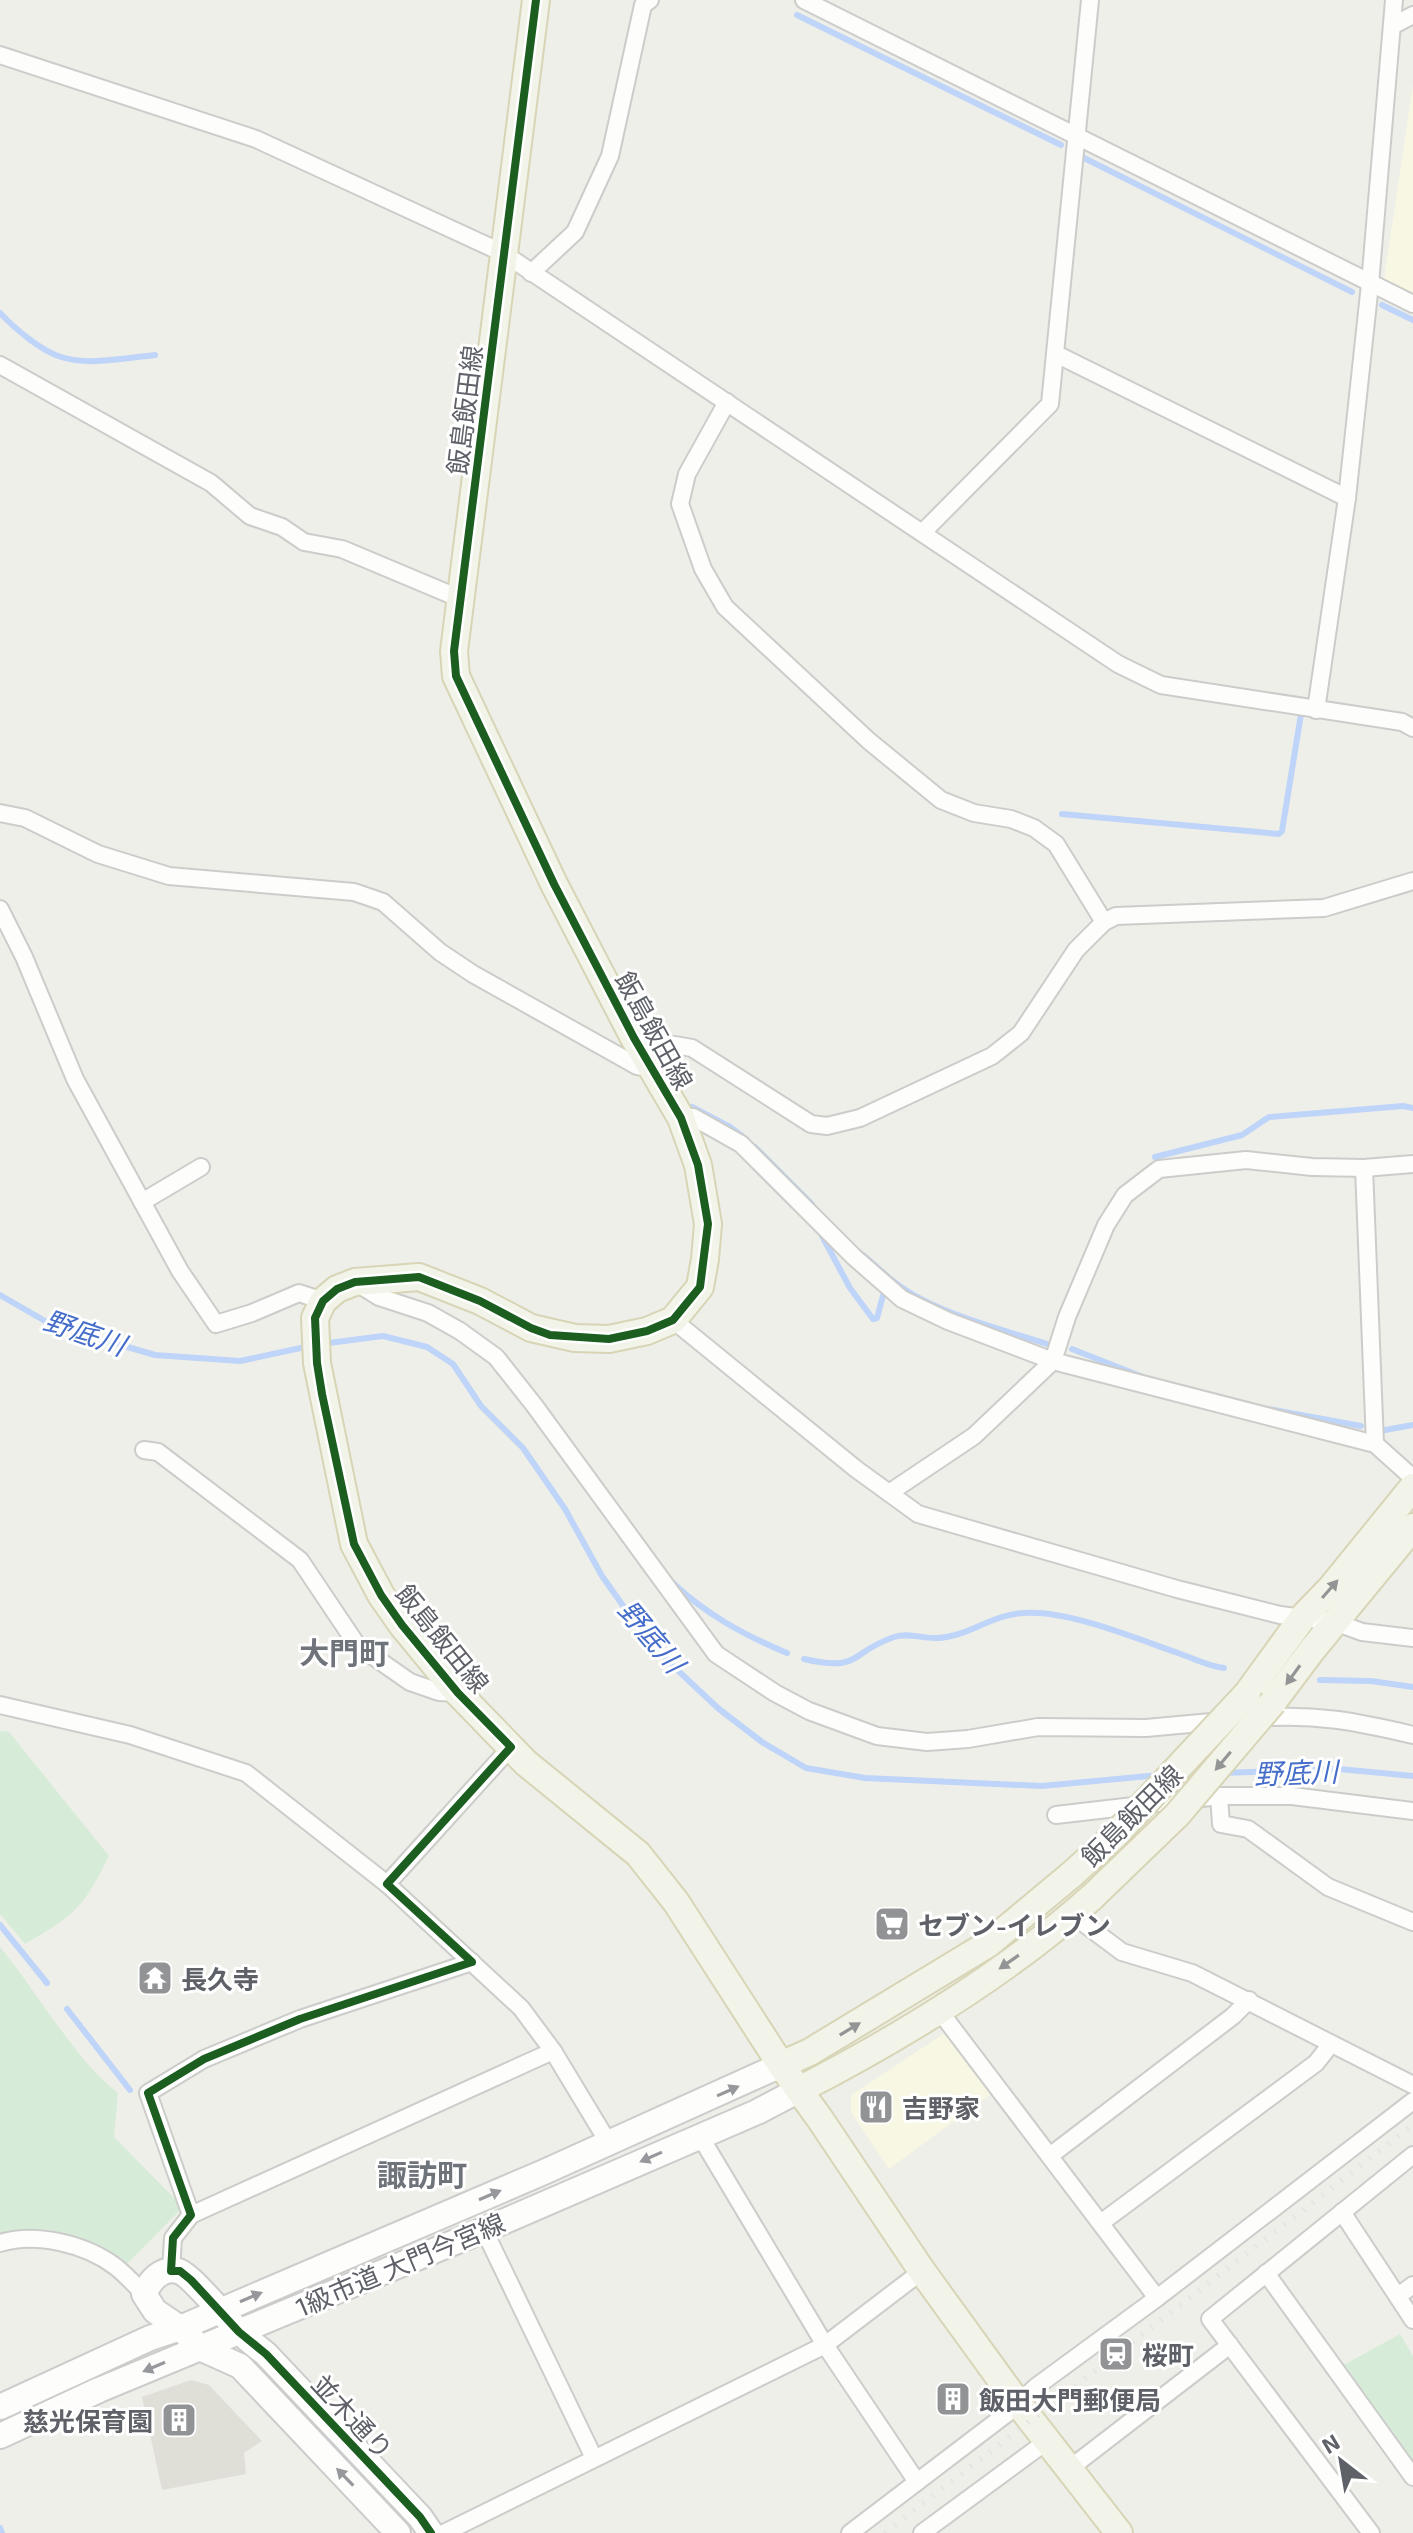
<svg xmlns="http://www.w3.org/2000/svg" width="1413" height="2533" viewBox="0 0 1413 2533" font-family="'Exo 2','Noto Sans JP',sans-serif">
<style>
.commercial{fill:#f8f7e3}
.education{fill:#dfdfd7}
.green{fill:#d7ecd8}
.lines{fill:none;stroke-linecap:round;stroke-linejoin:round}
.stream{stroke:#bed4f8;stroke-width:6}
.street-casing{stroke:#cccdcb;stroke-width:20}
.secondary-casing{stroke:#cbcccb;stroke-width:28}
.primary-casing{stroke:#d7d5b6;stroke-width:30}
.street{stroke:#fdfdfc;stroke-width:16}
.secondary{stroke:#fdfdfc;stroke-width:24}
.primary{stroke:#f3f4e9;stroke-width:26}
.rail{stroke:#e5e5e5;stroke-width:6;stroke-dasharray:2 10;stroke-linecap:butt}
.primary-bridge-casing{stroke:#d7d5b6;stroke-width:30;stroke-linecap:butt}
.primary-bridge{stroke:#f3f4e9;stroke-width:26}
.cycleway-casing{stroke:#fff;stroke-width:13}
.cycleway{stroke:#1b5e20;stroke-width:8}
.oneway{fill:#929495}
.oneway2{fill:#96989c}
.labels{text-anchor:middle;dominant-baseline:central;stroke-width:6;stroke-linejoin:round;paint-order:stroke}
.street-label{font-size:26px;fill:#5e6168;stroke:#fff}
.poi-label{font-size:26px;font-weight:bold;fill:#5e6168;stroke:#fff;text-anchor:start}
.water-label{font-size:28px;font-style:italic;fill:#456dc9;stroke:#fff}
.quarter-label{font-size:30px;font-weight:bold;fill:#6f737a;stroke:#fff}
</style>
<rect width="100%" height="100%" fill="#efefe9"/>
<g class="commercial">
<path d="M 1413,85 L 1413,297 L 1384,279 Z"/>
<path d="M 945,2033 L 991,2094 L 889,2169 L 851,2112 L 851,2095 Z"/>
</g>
<path class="education" d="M 191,2380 L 209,2385 L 262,2441 L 244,2453 L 246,2474 L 162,2490 L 142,2397 Z"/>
<g class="green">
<path d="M 0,1731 L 9,1732 L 109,1856 C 83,1908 75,1915 25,1944 L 0,1914 Z"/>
<path d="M 0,1947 C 36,1990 75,2060 118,2093 L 114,2137 L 183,2207 L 125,2266 C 85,2241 49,2216 0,2236 Z"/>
<path d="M 1400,2334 L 1413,2356 L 1413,2470 L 1340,2367 Z"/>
</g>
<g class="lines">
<g class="stream">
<path d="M 797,15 L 1061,145"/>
<path d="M 1082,157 L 1352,292"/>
<path d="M 1382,305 L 1413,320"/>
<path d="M 0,313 C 14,328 41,351 61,357 C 89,366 125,358 155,355"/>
<path d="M 1062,814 L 1279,834 L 1282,831 L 1301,714"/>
<path d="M 692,1107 L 730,1127 L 747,1140"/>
<path d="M 755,1147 L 812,1204"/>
<path d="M 1155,1157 L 1242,1135 L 1269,1117 L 1403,1106 L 1413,1108"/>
<path d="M 822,1236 L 850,1288 L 873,1319 L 877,1318 L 884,1292"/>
<path d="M 863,1255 C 874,1264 885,1275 897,1284 C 934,1313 1004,1330 1050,1345"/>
<path d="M 0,1295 L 52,1325 L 155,1355 L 240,1361 L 310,1346"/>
<path d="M 321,1344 L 383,1336 L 427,1347 L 453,1364 L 481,1406 L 523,1448 L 565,1509 L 602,1576 L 631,1617 L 673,1666 L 719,1709 L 762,1742 L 806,1768 L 865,1778 L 1042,1786 L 1159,1775"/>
<path d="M 1072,1349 L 1143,1377"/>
<path d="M 1268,1409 L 1361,1426"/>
<path d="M 1385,1430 L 1413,1425"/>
<path d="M 673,1583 C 707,1615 744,1635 787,1653"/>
<path d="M 804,1659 C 862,1672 848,1653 894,1637 C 908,1632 923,1639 937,1638 C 968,1637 992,1614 1024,1613 C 1068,1610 1135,1638 1178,1653 C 1193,1658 1208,1666 1224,1668"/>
<path d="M 1320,1680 L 1371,1681 L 1413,1687"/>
<path d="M 1222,1773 L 1339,1769 L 1413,1776"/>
<path d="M 0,1925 L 47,1983"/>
<path d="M 67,2009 L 130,2090"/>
<path d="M 0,2528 L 2,2533"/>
</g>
<defs>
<g id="street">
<path d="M 804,0 L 1413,304"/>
<path d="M 1394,25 L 1413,15"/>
<path d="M 0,55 L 256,139 L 503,253 L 1118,664 L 1161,685 L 1402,722 L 1413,728"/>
<path d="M 531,273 L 575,232 L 610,156 L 643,5 L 650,0"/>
<path d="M 1056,354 L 1347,498"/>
<path d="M 0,365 L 211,483 L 250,516 L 282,527 L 304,542 L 342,549 L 461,599"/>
<path d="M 727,402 L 687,474 L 680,504 L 703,569 L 725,607 L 869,741 L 941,800 L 974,813 L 1011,819 L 1034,828 L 1056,844 L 1104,922"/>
<path d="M 923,532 L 1050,404 L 1090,0"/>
<path d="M 1316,710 L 1347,498 L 1370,284 L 1394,0"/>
<path d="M 0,813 L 25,818 L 98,854 L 169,876 L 354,892 L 383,902 L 440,952 L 473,974 L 637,1066 L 652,1068"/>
<path d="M 0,909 L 24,957 L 75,1079 L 180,1271 L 216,1324 L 252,1313 L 299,1293 L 323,1301"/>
<path d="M 634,1038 L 692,1048 L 811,1124 L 827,1126 L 860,1118 L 992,1056 L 1021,1033 L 1076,950 L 1104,922 L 1116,916 L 1324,908 L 1413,881"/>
<path d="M 681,1118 L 693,1117 L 741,1144 L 854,1257 L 902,1299 L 948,1321 L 1053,1361 L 1375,1444 L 1413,1478"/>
<path d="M 1364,1168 L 1375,1444"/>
<path d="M 142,1202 L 201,1167"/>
<path d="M 357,1283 L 379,1297 L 428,1313 L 460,1331 L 496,1357 L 534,1405 L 716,1654 L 775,1693 L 809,1711 L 877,1736 L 927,1742 L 968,1739 L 1038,1727 L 1146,1728 L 1222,1721"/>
<path d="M 673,1320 L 856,1469 L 918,1514 L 1177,1589 L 1280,1615 L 1335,1622 L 1362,1632 L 1413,1638"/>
<path d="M 144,1450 L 158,1452 L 300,1560 L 357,1645 L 410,1682 L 439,1692 L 458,1693"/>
<path d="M 889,1493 L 974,1436 L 1053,1361 L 1067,1317 L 1106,1225 L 1125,1195 L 1159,1169 L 1246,1160 L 1312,1167 L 1364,1168 L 1413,1164"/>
<path d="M 0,1705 L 130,1735 L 246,1773 L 387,1884 L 521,2008 L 553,2051 L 608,2142"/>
<path d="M 1257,1718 C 1313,1713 1359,1722 1413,1735"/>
<path d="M 1219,1796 L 1292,1796 L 1413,1811"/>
<path d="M 1056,1815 L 1219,1796 L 1221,1824 L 1248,1829 L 1328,1887 L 1413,1922"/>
<path d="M 387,1884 L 511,1747"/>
<path d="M 1074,1912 L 1082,1922 L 1122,1952 L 1192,1973 L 1413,2085"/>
<path d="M 938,2009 L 1157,2298"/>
<path d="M 700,2136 L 825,2345 L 917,2482"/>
<path d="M 1051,2155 L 1233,2016 L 1249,2000"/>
<path d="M 1342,2212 L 1413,2320"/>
<path d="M 191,2215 L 553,2051"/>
<path d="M 1102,2222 L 1316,2063 L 1331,2044"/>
<path d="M 484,2230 L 594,2458"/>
<path d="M 0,2243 C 36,2232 86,2244 116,2267 C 126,2275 135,2285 144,2294"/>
<path d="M 171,2271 L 173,2238 L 191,2215 L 148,2093 L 204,2059 L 300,2019 L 472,1962"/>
<path d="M 1266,2273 L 1413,2477"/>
<path d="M 1398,2296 L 1413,2285"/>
<path d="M 1069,2469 L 1230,2345"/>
<path d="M 444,2533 L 825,2345 L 922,2271"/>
<path d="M 850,2533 L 1005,2415 L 1037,2386 L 1157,2298 L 1413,2101"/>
<path d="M 922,2533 L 1047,2441"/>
<path d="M 1371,2533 L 1210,2319 L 1413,2155"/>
</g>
<g id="secondary">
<path d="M 0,2407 L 150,2338 L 180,2328 L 544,2172 L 781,2065"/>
<path d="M 0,2436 L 99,2390 L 484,2230 L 757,2112 L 799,2090"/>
<path d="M 398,2533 L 240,2366 L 202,2349 L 180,2328 L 155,2311 L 144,2294 C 150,2281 161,2267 178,2271 C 190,2274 226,2318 237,2329 C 246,2339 256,2346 266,2354 L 420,2517 L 431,2533"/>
</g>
<g id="primary">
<path d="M 536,0 L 454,651 L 456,676 L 554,884 L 634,1038 L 681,1118 L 698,1165 L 708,1224 L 705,1259 L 700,1287 L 673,1320 L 647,1331 L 609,1339 L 575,1338 L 531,1328 L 480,1301 L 419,1277 L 355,1282 L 337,1289 L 323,1301 L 315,1318 L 317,1363 L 354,1544 L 381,1595 L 402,1625 L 458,1693 L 526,1763 L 638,1854 L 676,1902 L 781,2065 L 820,2119 L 922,2271 L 1017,2402 L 1119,2533"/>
<path d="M 1247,1694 L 1303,1617 L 1331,1588 L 1413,1487"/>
<path d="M 1273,1702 L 1312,1650 L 1413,1527"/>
<path d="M 781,2065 L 810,2052 L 988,1944 L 1071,1875"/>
<path d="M 799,2090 C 900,2038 1007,1973 1092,1897"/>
</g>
</defs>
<use href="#street" class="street-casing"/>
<use href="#secondary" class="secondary-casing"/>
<use href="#primary" class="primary-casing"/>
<use href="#street" class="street"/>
<use href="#secondary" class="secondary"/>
<use href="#primary" class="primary"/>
<path class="rail" d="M 885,2533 L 1413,2125"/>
<defs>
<g id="primary-bridge">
<path d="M 1071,1875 L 1114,1836 L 1247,1694"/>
<path d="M 1092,1897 L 1177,1815 L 1273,1702"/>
</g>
</defs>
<use href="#primary-bridge" class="primary-bridge-casing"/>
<use href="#primary-bridge" class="primary-bridge"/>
<defs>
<path id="cycleway" d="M 431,2533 L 420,2517 L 266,2354 L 239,2332 L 191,2280 L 180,2271 L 171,2271 L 173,2238 L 191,2215 L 148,2093 L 204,2059 L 300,2019 L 472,1962 L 387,1884 L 511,1747 L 458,1693 L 402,1625 L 381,1595 L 354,1544 L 322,1394 L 317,1363 L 315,1318 L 323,1301 L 337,1289 L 355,1282 L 419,1277 L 480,1301 L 531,1328 L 550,1335 L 609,1339 L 647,1331 L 673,1320 L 700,1287 L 708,1224 L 698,1165 L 681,1118 L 634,1038 L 554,884 L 456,676 L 454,651 L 536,0"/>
</defs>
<use href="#cycleway" class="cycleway-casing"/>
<use href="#cycleway" class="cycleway"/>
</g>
<defs><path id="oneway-solid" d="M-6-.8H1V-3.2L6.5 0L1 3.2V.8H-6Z" transform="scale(2)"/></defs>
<g class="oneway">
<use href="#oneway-solid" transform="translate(1330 1589) rotate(-49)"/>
<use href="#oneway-solid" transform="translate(1293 1675) rotate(126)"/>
<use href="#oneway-solid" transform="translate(1223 1761) rotate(130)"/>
<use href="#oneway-solid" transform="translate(1009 1962) rotate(145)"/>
<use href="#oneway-solid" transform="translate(850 2029) rotate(-31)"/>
</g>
<g class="oneway2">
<use href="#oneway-solid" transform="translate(728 2091) rotate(-24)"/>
<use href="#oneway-solid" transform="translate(651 2157) rotate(156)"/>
<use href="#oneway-solid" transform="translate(490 2195) rotate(-23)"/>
<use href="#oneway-solid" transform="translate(251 2297) rotate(-23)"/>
<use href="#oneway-solid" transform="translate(154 2367) rotate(157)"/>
<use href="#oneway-solid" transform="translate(345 2477) rotate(-134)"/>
</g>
<defs>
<symbol id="supermarket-square" viewBox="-11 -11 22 22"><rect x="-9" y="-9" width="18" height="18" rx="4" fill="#919395" stroke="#fff"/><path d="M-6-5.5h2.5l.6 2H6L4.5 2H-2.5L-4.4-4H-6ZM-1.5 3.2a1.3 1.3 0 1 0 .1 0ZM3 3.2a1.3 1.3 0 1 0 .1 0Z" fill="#fff"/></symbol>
<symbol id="temple-square" viewBox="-11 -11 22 22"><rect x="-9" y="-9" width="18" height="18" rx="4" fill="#919395" stroke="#fff"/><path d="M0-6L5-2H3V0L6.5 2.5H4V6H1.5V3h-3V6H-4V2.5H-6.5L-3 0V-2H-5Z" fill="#fff"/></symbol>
<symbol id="restaurant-square" viewBox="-11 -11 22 22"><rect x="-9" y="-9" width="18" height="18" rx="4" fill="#919395" stroke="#fff"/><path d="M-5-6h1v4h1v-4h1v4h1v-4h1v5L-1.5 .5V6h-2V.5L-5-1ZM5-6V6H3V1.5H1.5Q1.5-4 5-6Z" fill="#fff"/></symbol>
<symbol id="station-square" viewBox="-11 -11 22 22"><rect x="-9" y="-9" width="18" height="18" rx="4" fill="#919395" stroke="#fff"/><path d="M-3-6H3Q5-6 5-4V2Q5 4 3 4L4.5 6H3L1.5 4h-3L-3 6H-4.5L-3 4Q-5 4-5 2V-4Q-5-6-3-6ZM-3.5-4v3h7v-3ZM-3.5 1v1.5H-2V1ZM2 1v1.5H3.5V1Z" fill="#fff"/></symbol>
<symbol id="building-square" viewBox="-11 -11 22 22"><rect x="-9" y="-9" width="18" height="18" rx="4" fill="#919395" stroke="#fff"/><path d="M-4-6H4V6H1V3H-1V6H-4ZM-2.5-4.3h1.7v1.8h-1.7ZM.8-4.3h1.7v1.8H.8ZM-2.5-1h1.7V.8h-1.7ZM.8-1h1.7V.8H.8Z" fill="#fff"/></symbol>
</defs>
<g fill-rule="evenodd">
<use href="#supermarket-square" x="872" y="1904" width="40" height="40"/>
<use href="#temple-square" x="135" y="1958" width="40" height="40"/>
<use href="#restaurant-square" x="856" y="2087" width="40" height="40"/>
<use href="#station-square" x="1096" y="2334" width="40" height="40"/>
<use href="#building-square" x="933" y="2379" width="40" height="40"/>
<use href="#building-square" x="159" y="2400" width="40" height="40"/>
</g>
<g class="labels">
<g class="street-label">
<text transform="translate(464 410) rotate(-83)">飯島飯田線</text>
<text transform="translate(655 1030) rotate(61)">飯島飯田線</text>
<text transform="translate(443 1638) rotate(51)">飯島飯田線</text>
<text transform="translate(1131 1815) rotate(-45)">飯島飯田線</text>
<text transform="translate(400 2264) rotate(-23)">1級市道 大門今宮線</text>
<text transform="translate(353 2416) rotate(47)">並木通り</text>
</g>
<g class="poi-label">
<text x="918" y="1924">セブン-イレブン</text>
<text x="181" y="1978">長久寺</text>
<text x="902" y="2107">吉野家</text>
<text x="1142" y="2354">桜町</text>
<text x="979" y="2399">飯田大門郵便局</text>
<text x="153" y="2420" text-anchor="end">慈光保育園</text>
</g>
<g class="water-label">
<text transform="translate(85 1332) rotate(19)">野底川</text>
<text transform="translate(652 1636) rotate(50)">野底川</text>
<text transform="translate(1296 1772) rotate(-2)">野底川</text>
</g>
<g class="quarter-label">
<text x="344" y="1652">大門町</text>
<text x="422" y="2174">諏訪町</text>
</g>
</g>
<g transform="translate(1341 2461) rotate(329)" stroke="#ffffff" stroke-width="6" paint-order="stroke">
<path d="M0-6L14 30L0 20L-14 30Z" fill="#5e6168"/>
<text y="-12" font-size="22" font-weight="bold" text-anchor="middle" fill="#5e6168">N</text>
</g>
</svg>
